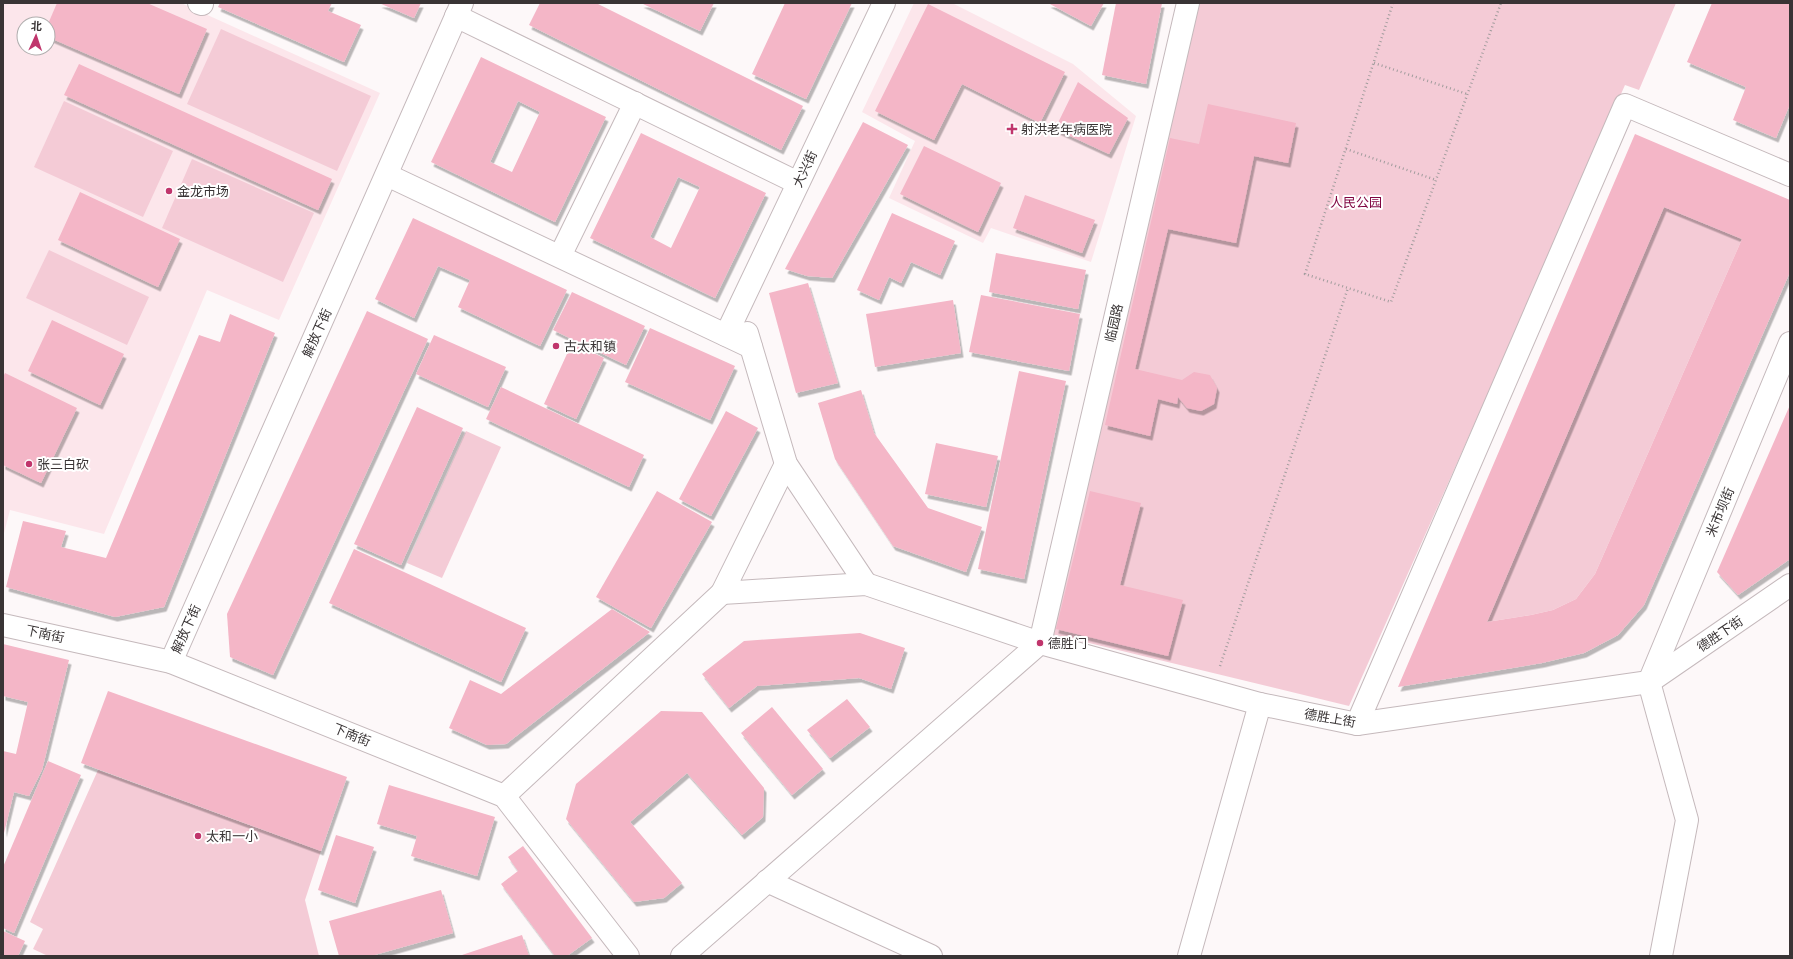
<svg xmlns="http://www.w3.org/2000/svg" width="1793" height="959" viewBox="0 0 1793 959" font-family="'Fira Sans','Noto Sans SC',sans-serif">
<style>
.built{fill:#fce6eb;fill-rule:evenodd}
.green{fill:#f4cbd6}
.building{fill:#f4b6c7;fill-rule:evenodd;filter:url(#shadow)}
.lines{fill:none;stroke-linecap:round;stroke-linejoin:round}
.minor-casing{stroke:#c5b9bc;stroke-width:24}
.path{stroke:#a19c9d;stroke-width:2.5;stroke-dasharray:1 3;stroke-linecap:butt}
.minor{stroke:#fff;stroke-width:22}
.poi-dot{fill:#c0356c;stroke:#fff;stroke-width:1.5}
.labels{text-anchor:middle;dominant-baseline:central;stroke-width:4;stroke-linejoin:round;paint-order:stroke}
.poi-label{font-size:13px;fill:#393435;stroke:#fff;text-anchor:start}
.street-label{font-size:13px;fill:#393435;stroke:#fff}
.park-label{font-size:13px;fill:#7f0440;stroke:#fff}
</style>
<defs>
<filter id="shadow"><feDropShadow dx="2.5" dy="4.5" stdDeviation="0" flood-color="#0004"/></filter>
</defs>
<rect width="100%" height="100%" fill="#fdf8f9"/>
<g class="built">
<path d="M 3,3 L 181,3 L 380,93 L 279,320 L 207,290 L 104,534 L 10,510 L 3,537 ZM 24,24 L 48,24 L 48,48 L 24,48 Z"/>
<path d="M 914,3 L 952,3 L 1073,64 L 1136,116 L 1091,262 L 991,228 L 983,243 L 889,198 L 915,141 L 862,112 Z"/>
</g>
<g class="green">
<path d="M 1198,3 L 1676,3 L 1639,90 L 1625,85 L 1349,706 L 1052,634 Z"/>
<path d="M 221,29 L 371,96 L 337,171 L 187,104 Z"/>
<path d="M 64,101 L 173,151 L 143,217 L 34,167 Z"/>
<path d="M 192,159 L 314,213 L 283,282 L 162,228 Z"/>
<path d="M 1664,207 L 1742,239 L 1595,574 L 1576,599 L 1553,610 L 1531,615 L 1487,622 Z"/>
<path d="M 49,250 L 149,297 L 127,345 L 26,298 Z"/>
<path d="M 466,431 L 501,447 L 442,578 L 407,563 Z"/>
<path d="M 98,770 L 321,851 L 305,900 L 319,956 L 48,956 L 33,949 L 43,929 L 30,922 Z"/>
</g>
<g class="building">
<path d="M 57,3 L 147,3 L 207,29 L 179,94 L 48,37 L 48,24 Z"/>
<path d="M 220,3 L 332,3 L 328,11 L 361,25 L 344,62 L 218,7 Z"/>
<path d="M 379,3 L 421,3 L 414,18 Z"/>
<path d="M 540,3 L 596,3 L 803,106 L 781,150 L 529,25 Z"/>
<path d="M 641,3 L 714,3 L 700,31 Z"/>
<path d="M 785,3 L 852,3 L 806,99 L 752,74 Z"/>
<path d="M 1048,3 L 1104,3 L 1091,26 Z"/>
<path d="M 1116,3 L 1162,3 L 1146,84 L 1102,75 Z"/>
<path d="M 1712,3 L 1790,3 L 1790,104 L 1776,138 L 1733,120 L 1746,87 L 1687,62 Z"/>
<path d="M 928,4 L 1065,72 L 1040,123 L 962,84 L 934,140 L 875,111 Z"/>
<path d="M 481,57 L 606,117 L 555,222 L 431,162 ZM 518,101 L 540,112 L 512,172 L 490,162 Z"/>
<path d="M 79,64 L 332,179 L 318,210 L 64,95 Z"/>
<path d="M 1078,82 L 1128,118 L 1109,154 L 1055,129 Z"/>
<path d="M 1208,104 L 1296,123 L 1288,163 L 1254,156 L 1236,243 L 1168,229 L 1135,369 L 1182,380 L 1194,372 L 1210,375 L 1217,388 L 1214,404 L 1201,411 L 1187,408 L 1178,397 L 1177,404 L 1158,399 L 1150,436 L 1105,425 L 1170,138 L 1199,144 Z"/>
<path d="M 863,122 L 908,145 L 832,278 L 807,276 L 785,269 Z"/>
<path d="M 641,133 L 766,193 L 715,298 L 590,238 ZM 678,177 L 700,187 L 671,248 L 650,237 Z"/>
<path d="M 1635,134 L 1790,200 L 1790,272 L 1644,605 L 1618,635 L 1584,653 L 1542,663 L 1398,687 ZM 1664,207 L 1742,239 L 1595,574 L 1576,599 L 1553,610 L 1531,615 L 1487,622 Z"/>
<path d="M 924,146 L 1001,183 L 978,232 L 900,194 Z"/>
<path d="M 80,192 L 180,239 L 158,287 L 58,240 Z"/>
<path d="M 1025,195 L 1095,220 L 1082,253 L 1013,228 Z"/>
<path d="M 892,213 L 955,241 L 940,275 L 911,262 L 901,283 L 889,277 L 879,300 L 857,290 Z"/>
<path d="M 413,218 L 567,290 L 540,346 L 458,307 L 470,280 L 438,266 L 414,318 L 375,299 Z"/>
<path d="M 996,253 L 1086,270 L 1078,309 L 989,292 Z"/>
<path d="M 808,283 L 838,383 L 796,393 L 769,293 Z"/>
<path d="M 572,292 L 645,326 L 626,365 L 553,330 Z"/>
<path d="M 981,295 L 1080,314 L 1069,371 L 969,352 Z"/>
<path d="M 953,300 L 961,353 L 875,367 L 866,314 Z"/>
<path d="M 367,311 L 428,339 L 273,675 L 230,657 L 227,614 Z"/>
<path d="M 230,314 L 275,333 L 164,607 L 115,617 L 6,587 L 23,521 L 66,531 L 61,547 L 106,558 L 199,335 L 220,342 Z"/>
<path d="M 52,320 L 124,354 L 100,405 L 28,371 Z"/>
<path d="M 650,328 L 735,366 L 710,420 L 625,382 Z"/>
<path d="M 434,335 L 506,367 L 488,407 L 416,374 Z"/>
<path d="M 572,343 L 604,358 L 576,419 L 544,404 Z"/>
<path d="M 1019,371 L 1066,381 L 1024,579 L 978,569 Z"/>
<path d="M 5,373 L 77,408 L 41,483 L 3,465 L 3,377 Z"/>
<path d="M 501,387 L 644,455 L 629,487 L 486,419 Z"/>
<path d="M 861,390 L 874,433 L 928,508 L 982,527 L 966,572 L 893,546 L 835,459 L 818,403 Z"/>
<path d="M 1790,405 L 1790,559 L 1738,595 L 1717,572 Z"/>
<path d="M 417,407 L 463,428 L 401,565 L 354,544 Z"/>
<path d="M 726,411 L 758,428 L 711,516 L 679,499 Z"/>
<path d="M 936,443 L 998,456 L 986,507 L 925,494 Z"/>
<path d="M 657,491 L 712,522 L 651,628 L 596,597 Z"/>
<path d="M 1090,491 L 1141,503 L 1120,585 L 1183,600 L 1168,656 L 1056,629 Z"/>
<path d="M 354,549 L 526,628 L 501,682 L 329,603 Z"/>
<path d="M 612,609 L 650,632 L 506,744 L 487,745 L 449,728 L 470,680 L 501,694 Z"/>
<path d="M 860,633 L 905,648 L 891,689 L 859,678 L 757,686 L 729,708 L 702,674 L 744,641 Z"/>
<path d="M 3,644 L 69,660 L 42,770 L 29,796 L 14,792 L 4,833 L 3,751 L 16,754 L 28,702 L 3,696 Z"/>
<path d="M 108,691 L 347,777 L 321,851 L 81,763 Z"/>
<path d="M 847,699 L 870,727 L 830,758 L 807,730 Z"/>
<path d="M 772,707 L 823,769 L 792,795 L 741,733 Z"/>
<path d="M 661,711 L 702,712 L 764,788 L 763,817 L 742,835 L 687,773 L 630,822 L 682,883 L 664,898 L 634,902 L 566,819 L 576,784 Z"/>
<path d="M 48,761 L 81,775 L 14,933 L 3,928 L 3,867 Z"/>
<path d="M 389,785 L 495,817 L 477,876 L 411,856 L 417,836 L 377,824 Z"/>
<path d="M 336,835 L 374,847 L 355,903 L 318,890 Z"/>
<path d="M 523,846 L 592,938 L 567,956 L 555,956 L 501,884 L 518,871 L 508,857 Z"/>
<path d="M 441,890 L 453,933 L 371,956 L 339,956 L 329,921 Z"/>
<path d="M 3,931 L 25,941 L 18,956 L 3,956 Z"/>
<path d="M 522,935 L 529,956 L 459,956 Z"/>
</g>
<g class="lines">
<defs>
<g id="minor">
<path d="M 199,3 L 202,4"/>
<path d="M 456,16 L 798,183"/>
<path d="M 387,175 L 751,347"/>
<path d="M 560,256 L 635,103"/>
<path d="M 747,333 L 786,464 L 866,584"/>
<path d="M 726,335 L 884,3"/>
<path d="M 786,464 L 722,593 L 866,584 L 1040,643 L 1260,704 L 1357,724 L 1649,682 L 1790,585"/>
<path d="M 3,625 L 171,662 L 504,796 L 628,956"/>
<path d="M 1040,643 L 1188,3"/>
<path d="M 171,662 L 462,3"/>
<path d="M 1649,682 L 1790,343"/>
<path d="M 1649,682 L 1687,820 L 1661,956"/>
<path d="M 1357,724 L 1625,105 L 1790,175"/>
<path d="M 504,796 L 722,593"/>
<path d="M 767,881 L 931,956"/>
<path d="M 682,956 L 1040,643"/>
<path d="M 1189,956 L 1260,704"/>
</g>
</defs>
<use href="#minor" class="minor-casing"/>
<g class="path">
<path d="M 1393,3 L 1305,274 L 1391,302 L 1501,3"/>
<path d="M 1374,63 L 1467,94"/>
<path d="M 1346,149 L 1436,180"/>
<path d="M 1220,666 L 1348,288"/>
</g>
<use href="#minor" class="minor"/>
</g>
<g class="poi-dot">
<path d="M1010 123h4v4h4v4h-4v4h-4v-4h-4v-4h4z"/>
<circle cx="169" cy="191" r="4"/>
<circle cx="556" cy="346" r="4"/>
<circle cx="29" cy="464" r="4"/>
<circle cx="1040" cy="643" r="4"/>
<circle cx="198" cy="836" r="4"/>
</g>
<g class="labels">
<g class="poi-label">
<text x="1021" y="129">射洪老年病医院</text>
<text x="177" y="191">金龙市场</text>
<text x="564" y="346">古太和镇</text>
<text x="37" y="464">张三白砍</text>
<text x="1048" y="643">德胜门</text>
<text x="206" y="836">太和一小</text>
</g>
<g class="street-label">
<text transform="translate(805 169) rotate(-65)">大兴街</text>
<text transform="translate(1114 323) rotate(-77)">临园路</text>
<text transform="translate(317 333) rotate(-66)">解放下街</text>
<text transform="translate(1720 512) rotate(-67)">米市坝街</text>
<text transform="translate(186 629) rotate(-66)">解放下街</text>
<text transform="translate(45 634) rotate(12)">下南街</text>
<text transform="translate(1720 634) rotate(-34)">德胜下街</text>
<text transform="translate(1330 718) rotate(10)">德胜上街</text>
<text transform="translate(352 735) rotate(22)">下南街</text>
</g>
<g class="park-label">
<text x="1356" y="202">人民公园</text>
</g>
</g>
<rect width="1793" height="959" fill="none" stroke="#393435" stroke-width="8"/>
<g transform="translate(36 36) rotate(3)"><circle r="19" fill="#ffffff" stroke="#b0aeae"/>
<path d="M0-3L7 15L0 10L-7 15Z" fill="#c0356c"/>
<text y="-6" font-size="11" font-weight="bold" text-anchor="middle" fill="#393435">北</text>
</g>
</svg>
